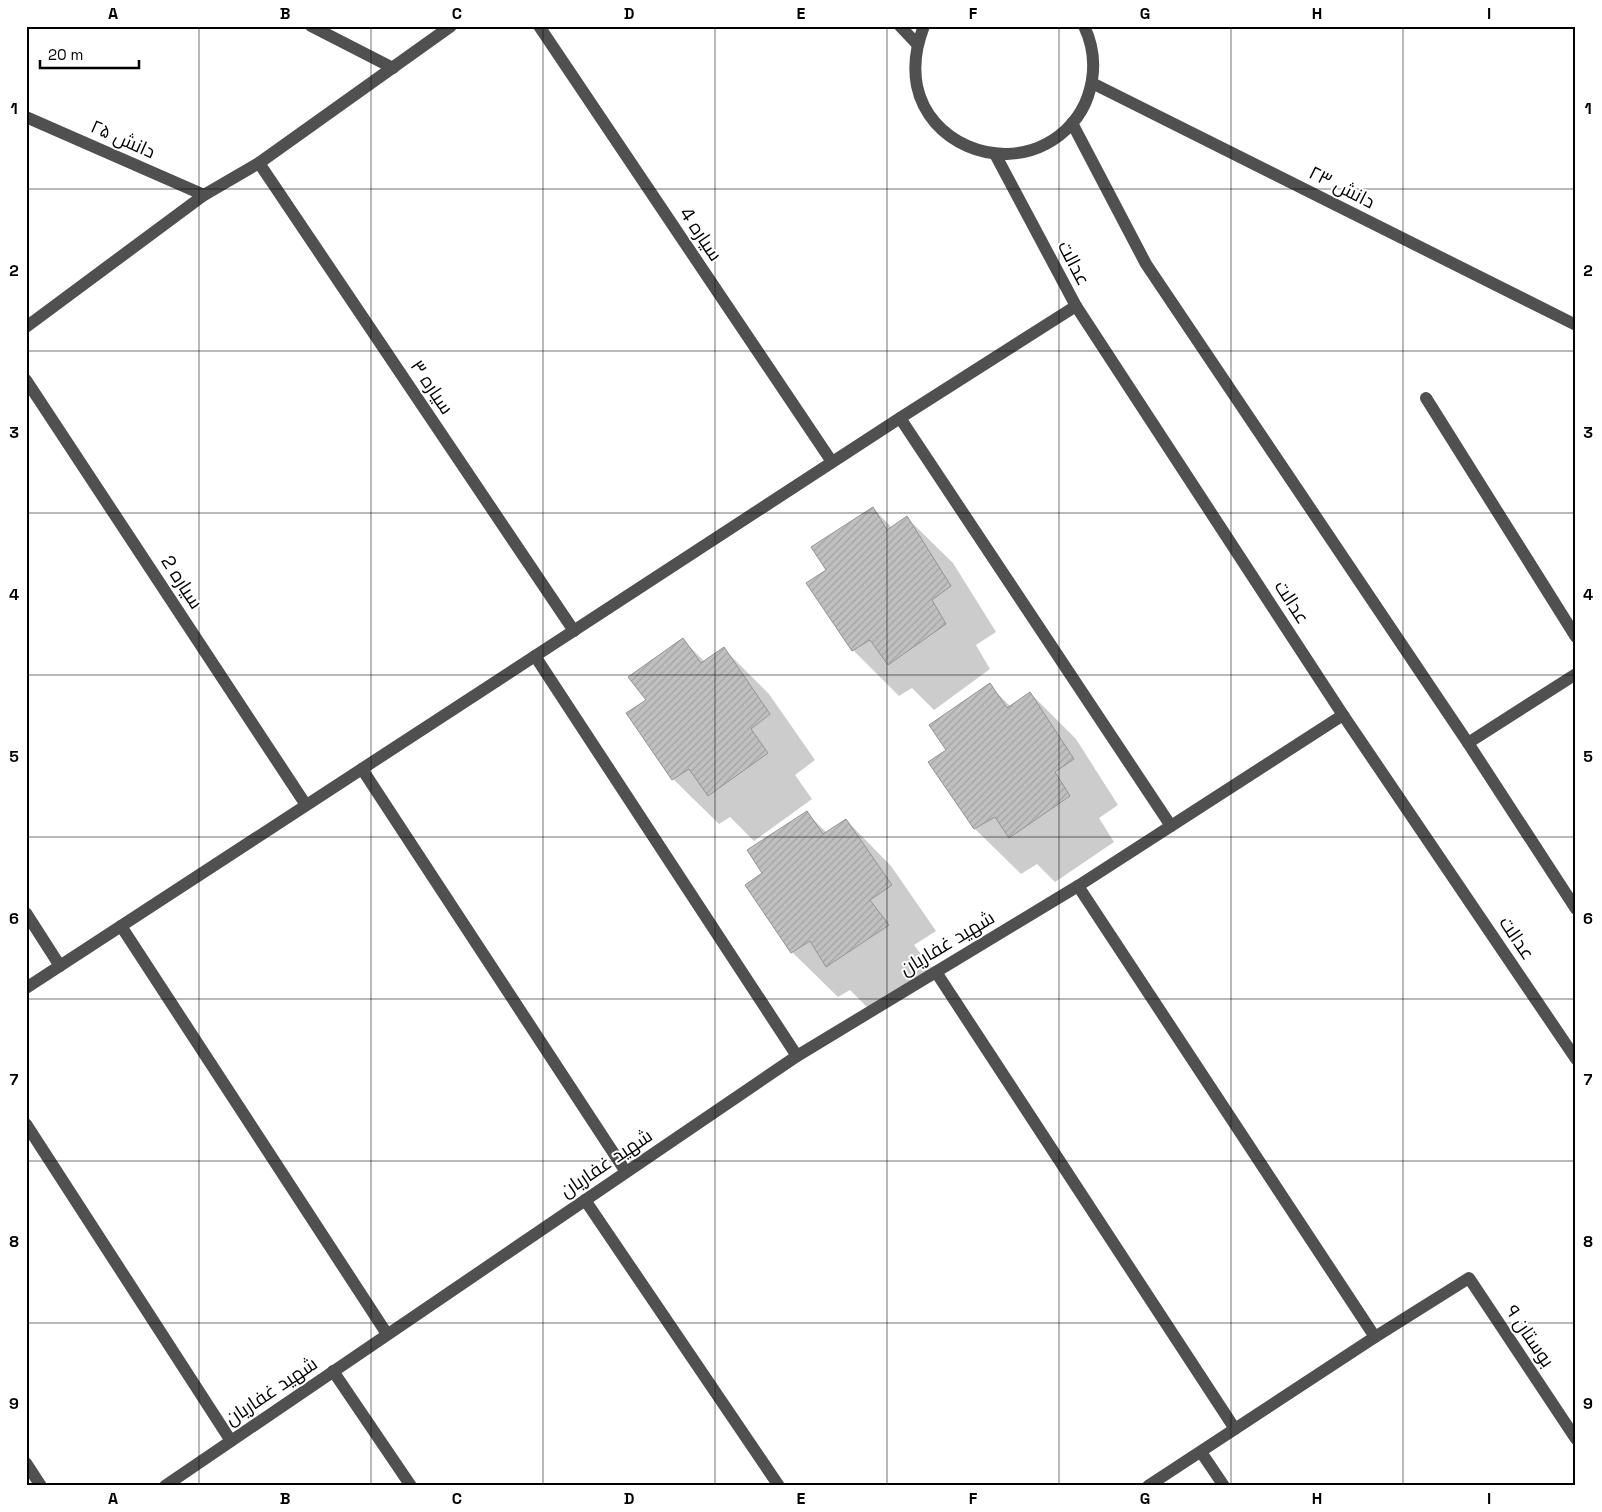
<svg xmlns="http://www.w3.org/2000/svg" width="1602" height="1512" viewBox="0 0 1602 1512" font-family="'Space Grotesk',Cairo,sans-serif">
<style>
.shadow{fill:#0003}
.building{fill:url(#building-hatch);stroke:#949494}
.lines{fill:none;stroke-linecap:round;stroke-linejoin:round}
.minor{stroke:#505050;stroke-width:12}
.grid{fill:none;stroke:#000;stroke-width:1;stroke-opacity:0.55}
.labels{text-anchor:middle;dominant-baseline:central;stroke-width:4;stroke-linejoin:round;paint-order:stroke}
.street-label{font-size:19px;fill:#000;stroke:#fff}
.neatline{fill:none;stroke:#000;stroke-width:2}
.grid-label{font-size:16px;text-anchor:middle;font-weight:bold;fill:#000}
</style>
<defs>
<pattern id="building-hatch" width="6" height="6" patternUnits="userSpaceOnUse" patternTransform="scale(1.25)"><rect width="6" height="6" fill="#c0c0c0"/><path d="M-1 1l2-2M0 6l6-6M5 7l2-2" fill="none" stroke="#a3a3a3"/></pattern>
</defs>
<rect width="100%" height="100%" fill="#fff"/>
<g class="shadow">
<path d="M 873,508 L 892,528 L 907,518 L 953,563 L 996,632 L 976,645 L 990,669 L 934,710 L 912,688 L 899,696 L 853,650 L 808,583 L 828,570 Z"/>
<path d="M 683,640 L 705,662 L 724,649 L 769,694 L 815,760 L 795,775 L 812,799 L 754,841 L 730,817 L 719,824 L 673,779 L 647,701 Z"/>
<path d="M 989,685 L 1011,707 L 1030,693 L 1076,739 L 1118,805 L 1099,818 L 1114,842 L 1055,882 L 1037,864 L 1021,874 L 975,829 L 930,762 L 948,751 Z"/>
<path d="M 807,813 L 827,833 L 846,820 L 891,866 L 936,931 L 914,945 L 934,971 L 872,1012 L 850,990 L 838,997 L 792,952 L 763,874 Z"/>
</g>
<g class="building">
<path d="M 873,507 L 887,530 L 907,516 L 951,586 L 932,600 L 946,624 L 888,665 L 870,640 L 852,651 L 806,583 L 826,570 L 811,547 Z"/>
<path d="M 683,638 L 701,663 L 724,647 L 770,714 L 751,729 L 768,753 L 708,796 L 689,769 L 672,780 L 626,713 L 646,700 L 628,677 Z"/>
<path d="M 990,683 L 1007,708 L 1030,692 L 1074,759 L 1055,772 L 1070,796 L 1009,838 L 995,817 L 974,829 L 928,762 L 946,750 L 929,725 Z"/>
<path d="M 807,811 L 823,834 L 846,819 L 892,885 L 870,900 L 889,925 L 826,967 L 810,941 L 791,953 L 745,885 L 762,873 L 747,850 Z"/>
</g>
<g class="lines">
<g class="minor">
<path d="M 311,26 L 393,68"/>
<path d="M 539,26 L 832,462"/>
<path d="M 900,26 L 917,44"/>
<path d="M 924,26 C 916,46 913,65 917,86 C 929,143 997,170 1046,144 C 1065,134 1081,117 1088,96 C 1096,72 1095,49 1084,26"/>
<path d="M 1092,83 L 1576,325"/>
<path d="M 26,117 L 204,195"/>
<path d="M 1072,123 L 1146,264 L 1468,743 L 1576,909"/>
<path d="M 995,154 L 1076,306 L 1343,715 L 1576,1059"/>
<path d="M 259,163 L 574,631"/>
<path d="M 26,327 L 204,195 L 259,163 L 451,26"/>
<path d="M 26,380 L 306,805"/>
<path d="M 1426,398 L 1576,637"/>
<path d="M 900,418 L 1171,826"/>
<path d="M 535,656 L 797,1056"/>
<path d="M 1468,743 L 1576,674"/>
<path d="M 362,769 L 626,1172"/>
<path d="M 1078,886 L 1375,1337"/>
<path d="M 26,913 L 60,966"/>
<path d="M 121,926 L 387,1334"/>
<path d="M 936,972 L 1235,1429"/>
<path d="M 26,988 L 900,418 L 1076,306"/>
<path d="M 26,1124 L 231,1441"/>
<path d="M 585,1200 L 779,1486"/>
<path d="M 333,1371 L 411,1486"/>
<path d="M 1201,1452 L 1224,1486"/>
<path d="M 26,1463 L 41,1486"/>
<path d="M 165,1486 L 797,1056 L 1078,886 L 1343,715"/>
<path d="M 1148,1486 L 1375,1337 L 1469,1278 L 1576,1439"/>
</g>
</g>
<path class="grid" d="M 199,26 L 199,1486M 371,26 L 371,1486M 543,26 L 543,1486M 715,26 L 715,1486M 887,26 L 887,1486M 1059,26 L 1059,1486M 1231,26 L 1231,1486M 1403,26 L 1403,1486M 26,189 L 1576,189M 26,351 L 1576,351M 26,513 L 1576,513M 26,675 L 1576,675M 26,837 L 1576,837M 26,999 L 1576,999M 26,1161 L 1576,1161M 26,1323 L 1576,1323"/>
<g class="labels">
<g class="street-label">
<text transform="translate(123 139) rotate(24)">دانش ۲۵</text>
<text transform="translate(1342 187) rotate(27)">دانش ۲۳</text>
<text transform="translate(701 234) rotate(56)">سیاره 4</text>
<text transform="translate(1074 263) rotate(62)">عدالت</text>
<text transform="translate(432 387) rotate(56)">سیاره ۳</text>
<text transform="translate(182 582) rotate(57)">سیاره 2</text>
<text transform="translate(1292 602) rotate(57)">عدالت</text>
<text transform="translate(1517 938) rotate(56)">عدالت</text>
<text transform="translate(947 943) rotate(-31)">شهید غفاریان</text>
<text transform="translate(606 1163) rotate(-34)">شهید غفاریان</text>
<text transform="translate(1530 1336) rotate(56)">بوستان ۹</text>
<text transform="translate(271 1391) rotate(-34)">شهید غفاریان</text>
</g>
</g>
<rect width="1602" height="1512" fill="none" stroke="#ffffff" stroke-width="55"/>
<path d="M40 60v8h99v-8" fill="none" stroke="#000000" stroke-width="2.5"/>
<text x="48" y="60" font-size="15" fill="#000000" stroke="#ffffff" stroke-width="4" paint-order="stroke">20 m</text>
<rect x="28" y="28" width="1546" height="1456" class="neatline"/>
<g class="grid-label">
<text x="113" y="19">A</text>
<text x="285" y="19">B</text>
<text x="457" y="19">C</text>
<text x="629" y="19">D</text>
<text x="801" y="19">E</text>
<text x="973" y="19">F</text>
<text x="1145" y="19">G</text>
<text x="1317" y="19">H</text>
<text x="1489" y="19">I</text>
<text x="14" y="114">1</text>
<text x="1588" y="114">1</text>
<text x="14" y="276">2</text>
<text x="1588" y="276">2</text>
<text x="14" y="438">3</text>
<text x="1588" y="438">3</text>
<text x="14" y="600">4</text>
<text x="1588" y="600">4</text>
<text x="14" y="762">5</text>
<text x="1588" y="762">5</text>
<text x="14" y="924">6</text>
<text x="1588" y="924">6</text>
<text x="14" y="1085">7</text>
<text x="1588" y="1085">7</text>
<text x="14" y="1247">8</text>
<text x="1588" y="1247">8</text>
<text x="14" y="1409">9</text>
<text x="1588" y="1409">9</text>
<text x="113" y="1504">A</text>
<text x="285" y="1504">B</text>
<text x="457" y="1504">C</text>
<text x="629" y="1504">D</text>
<text x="801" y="1504">E</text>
<text x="973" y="1504">F</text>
<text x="1145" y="1504">G</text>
<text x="1317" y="1504">H</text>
<text x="1489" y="1504">I</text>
</g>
</svg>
